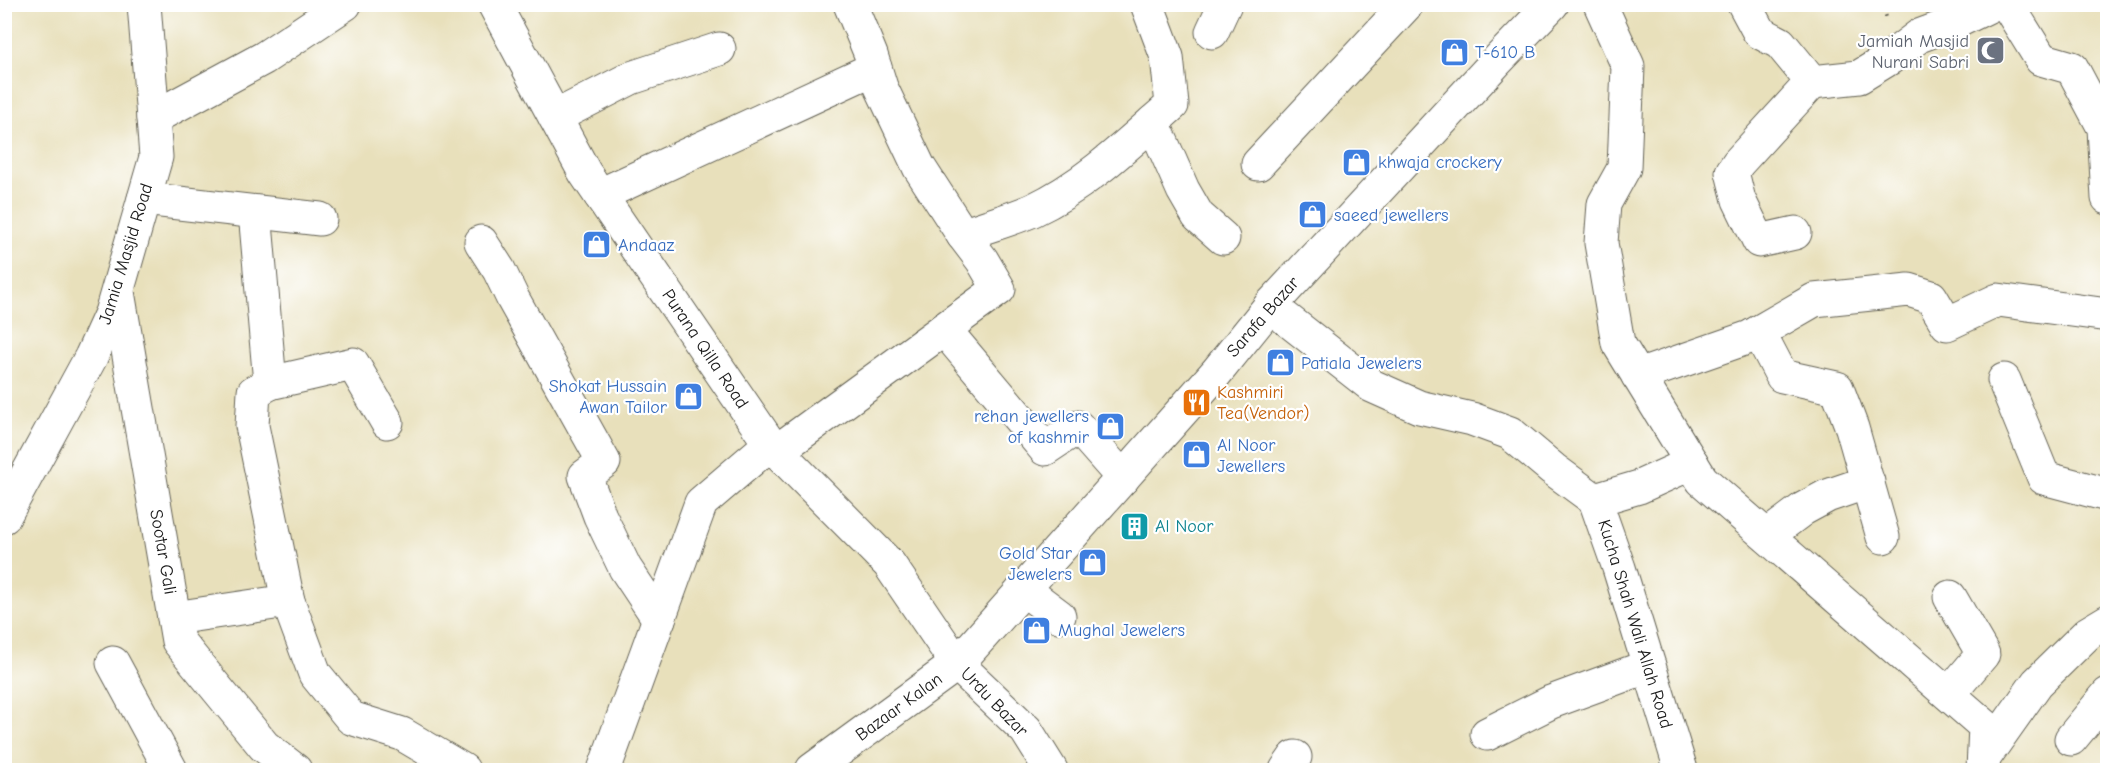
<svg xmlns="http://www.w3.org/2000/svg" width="2112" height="775" viewBox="0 0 2112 775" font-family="'Comic Neue',sans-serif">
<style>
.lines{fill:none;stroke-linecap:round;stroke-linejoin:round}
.minor-casing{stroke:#636154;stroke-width:35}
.path{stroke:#636154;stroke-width:4;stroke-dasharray:1.5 4.5;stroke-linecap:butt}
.minor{stroke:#fff;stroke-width:33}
.labels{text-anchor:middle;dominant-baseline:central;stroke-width:4.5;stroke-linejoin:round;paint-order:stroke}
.worship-label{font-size:18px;fill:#5b616d;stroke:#fff;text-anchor:end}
.shop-label{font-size:18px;fill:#366cbe;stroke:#fff;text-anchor:start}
.street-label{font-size:18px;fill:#1c1c1c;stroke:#fff}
.food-label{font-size:18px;fill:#c56008;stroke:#fff;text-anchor:start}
.culture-label{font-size:18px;fill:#0d838f;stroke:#fff;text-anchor:start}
</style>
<rect width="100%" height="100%" fill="#fff"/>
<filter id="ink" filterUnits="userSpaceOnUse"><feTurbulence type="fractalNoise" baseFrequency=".0167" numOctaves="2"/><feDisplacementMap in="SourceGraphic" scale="12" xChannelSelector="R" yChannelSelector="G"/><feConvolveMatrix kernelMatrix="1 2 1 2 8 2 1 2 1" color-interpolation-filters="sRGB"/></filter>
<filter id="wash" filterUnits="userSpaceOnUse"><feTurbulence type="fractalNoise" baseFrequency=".008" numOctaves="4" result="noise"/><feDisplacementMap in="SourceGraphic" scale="24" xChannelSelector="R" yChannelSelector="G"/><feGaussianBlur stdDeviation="1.35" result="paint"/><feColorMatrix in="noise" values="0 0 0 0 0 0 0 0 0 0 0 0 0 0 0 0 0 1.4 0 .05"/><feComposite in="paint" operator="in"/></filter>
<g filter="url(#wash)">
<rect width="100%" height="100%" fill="#e8e0bb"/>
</g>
<g filter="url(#ink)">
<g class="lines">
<defs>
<g id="minor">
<path d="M 494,4 L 585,173 L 770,444 L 889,564 L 957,664 L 1026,730 L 1051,770"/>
<path d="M 1600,4 L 1628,66 L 1624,168 L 1604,204 L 1601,243 L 1618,343 L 1702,480 L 1985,726 L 1983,770"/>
<path d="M 1744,4 L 1759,32 L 1780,43 L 1812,82 L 1738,163 L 1732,172 L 1739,200 L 1759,241 L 1795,233"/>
<path d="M 2007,4 L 2041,59 L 2072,68 L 2104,128 L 2108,198"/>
<path d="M 1212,32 L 1225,4"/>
<path d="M 1812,82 L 1859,77 L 1890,58 L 1919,36 L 1954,23 L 1993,4"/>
<path d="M 555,117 L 631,78 L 719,49"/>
<path d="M 153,118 L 264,58 L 345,4"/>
<path d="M 1153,122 L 1183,190 L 1198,216 L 1223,238"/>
<path d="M 1258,164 L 1407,4"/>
<path d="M 600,195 L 875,68"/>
<path d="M 144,199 L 320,219"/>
<path d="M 255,212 L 270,383 L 254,392 L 252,426 L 288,601 L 315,674 L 351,718 L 402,734 L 463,770"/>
<path d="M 963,235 C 986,226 1010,220 1033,210 C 1086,185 1129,143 1172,105 L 1167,57 L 1147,4"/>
<path d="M 481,242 L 499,270 L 513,299 L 604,462 L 585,476 L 600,516 L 625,568 L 659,619"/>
<path d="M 118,292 L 178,641 L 264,746 L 295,770"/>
<path d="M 1270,306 L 1372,386 L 1419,407 L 1472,419 L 1510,433 L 1553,469 L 1595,500 L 1619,568 L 1681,770"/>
<path d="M 944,329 L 1045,449 L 1078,427 L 1123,478"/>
<path d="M 1759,332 L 1782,376 L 1837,388 L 1852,428 L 1883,537"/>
<path d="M 1638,376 L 1750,337 L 1814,300 L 1909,290 L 1931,297 L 1947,324 L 1998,300 L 2108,315"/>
<path d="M 2004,380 L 2044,478 L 2108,495"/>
<path d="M 270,383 L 353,364 L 387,422"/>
<path d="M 777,451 L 999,289 L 982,260 L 963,235 L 919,167 L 881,87 L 871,55 L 850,4"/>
<path d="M 1595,500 L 1639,487 L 1692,463"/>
<path d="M 4,517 L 91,357 L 111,313 L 156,157 L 144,4"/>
<path d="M 1767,536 L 1803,509 L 1827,496 L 1868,482"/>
<path d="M 1023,589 L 1059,616"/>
<path d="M 174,618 L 288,601"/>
<path d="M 113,663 L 171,770"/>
<path d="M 1949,694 L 1983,654 L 1950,597"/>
<path d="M 1487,734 L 1551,702 L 1649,666"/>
<path d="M 2071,739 L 2108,694"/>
<path d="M 1984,758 L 2037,683 L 2088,633 L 2108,621"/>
<path d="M 604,770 L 701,503 L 770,444"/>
<path d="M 812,770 L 957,664 L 1216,373 L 1270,306 L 1496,62 L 1552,4"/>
<path d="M 1286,770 L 1295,757"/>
</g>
</defs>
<use href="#minor" class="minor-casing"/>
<path class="path" d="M 1881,4 L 1887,19"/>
<use href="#minor" class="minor"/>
</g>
</g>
<defs>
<symbol id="mosque-square" viewBox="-11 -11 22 22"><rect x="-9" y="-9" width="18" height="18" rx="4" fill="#6b7280" stroke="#fff"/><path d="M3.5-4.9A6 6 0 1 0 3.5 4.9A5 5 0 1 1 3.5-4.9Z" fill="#fff"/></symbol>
<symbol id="shop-square" viewBox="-11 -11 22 22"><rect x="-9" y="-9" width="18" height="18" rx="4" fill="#3f7fe0" stroke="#fff"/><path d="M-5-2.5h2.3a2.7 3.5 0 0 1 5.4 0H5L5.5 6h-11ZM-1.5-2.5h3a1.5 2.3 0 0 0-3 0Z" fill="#fff"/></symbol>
<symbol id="restaurant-square" viewBox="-11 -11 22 22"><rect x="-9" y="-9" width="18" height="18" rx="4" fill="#e8710a" stroke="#fff"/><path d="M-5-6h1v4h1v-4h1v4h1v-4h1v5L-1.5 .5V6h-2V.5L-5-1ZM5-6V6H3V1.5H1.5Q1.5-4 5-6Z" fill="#fff"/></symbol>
<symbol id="building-square" viewBox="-11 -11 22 22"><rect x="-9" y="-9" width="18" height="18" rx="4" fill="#0f9aa8" stroke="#fff"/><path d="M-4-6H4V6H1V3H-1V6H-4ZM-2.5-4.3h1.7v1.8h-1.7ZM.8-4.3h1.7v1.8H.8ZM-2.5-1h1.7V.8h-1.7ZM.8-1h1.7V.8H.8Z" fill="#fff"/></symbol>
</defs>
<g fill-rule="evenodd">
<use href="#mosque-square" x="1974" y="34" width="33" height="33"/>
<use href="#shop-square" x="1438" y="36" width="33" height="33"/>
<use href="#shop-square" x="1340" y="146" width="33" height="33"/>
<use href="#shop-square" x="1296" y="198" width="33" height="33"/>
<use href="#shop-square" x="580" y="228" width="33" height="33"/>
<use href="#shop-square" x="1264" y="346" width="33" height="33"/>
<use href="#shop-square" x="672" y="380" width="33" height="33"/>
<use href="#restaurant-square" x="1180" y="386" width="33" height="33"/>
<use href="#shop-square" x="1094" y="410" width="33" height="33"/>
<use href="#shop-square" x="1180" y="438" width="33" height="33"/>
<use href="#building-square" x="1118" y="510" width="33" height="33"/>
<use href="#shop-square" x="1076" y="546" width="33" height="33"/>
<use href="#shop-square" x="1020" y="614" width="33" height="33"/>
</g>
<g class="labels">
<g class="worship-label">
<text x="1969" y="41">Jamiah Masjid<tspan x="1969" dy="21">Nurani Sabri</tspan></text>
</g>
<g class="shop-label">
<text x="1475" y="52">T-610 B</text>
<text x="1378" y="162">khwaja crockery</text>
<text x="1334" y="215">saeed jewellers</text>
<text x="618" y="245">Andaaz</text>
<text x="1301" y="363">Patiala Jewelers</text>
<text x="667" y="386" text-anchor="end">Shokat Hussain<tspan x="667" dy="21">Awan Tailor</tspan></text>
<text x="1089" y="416" text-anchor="end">rehan jewellers<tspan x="1089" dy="21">of kashmir</tspan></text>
<text x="1217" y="445">Al Noor<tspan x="1217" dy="21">Jewellers</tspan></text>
<text x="1072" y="553" text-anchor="end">Gold Star<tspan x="1072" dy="21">Jewelers</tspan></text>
<text x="1058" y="630">Mughal Jewelers</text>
</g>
<g class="street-label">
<text transform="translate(126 254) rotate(-73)">Jamia Masjid Road</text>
<text transform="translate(1263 317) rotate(-49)">Sarafa Bazar</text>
<text transform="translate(705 349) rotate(56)">Purana Qilla Road</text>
<text transform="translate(163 552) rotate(80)">Sootar Gali</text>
<text transform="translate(1635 624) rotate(73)">Kucha Shah Wali Allah Road</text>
<text transform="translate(994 702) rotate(46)">Urdu Bazar</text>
<text transform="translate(899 707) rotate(-36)">Bazaar Kalan</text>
</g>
<g class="food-label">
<text x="1217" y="392">Kashmiri<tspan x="1217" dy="21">Tea(Vendor)</tspan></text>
</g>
<g class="culture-label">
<text x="1155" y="526">Al Noor</text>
</g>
</g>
<rect width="2112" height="775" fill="none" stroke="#fff" stroke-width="24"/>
</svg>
